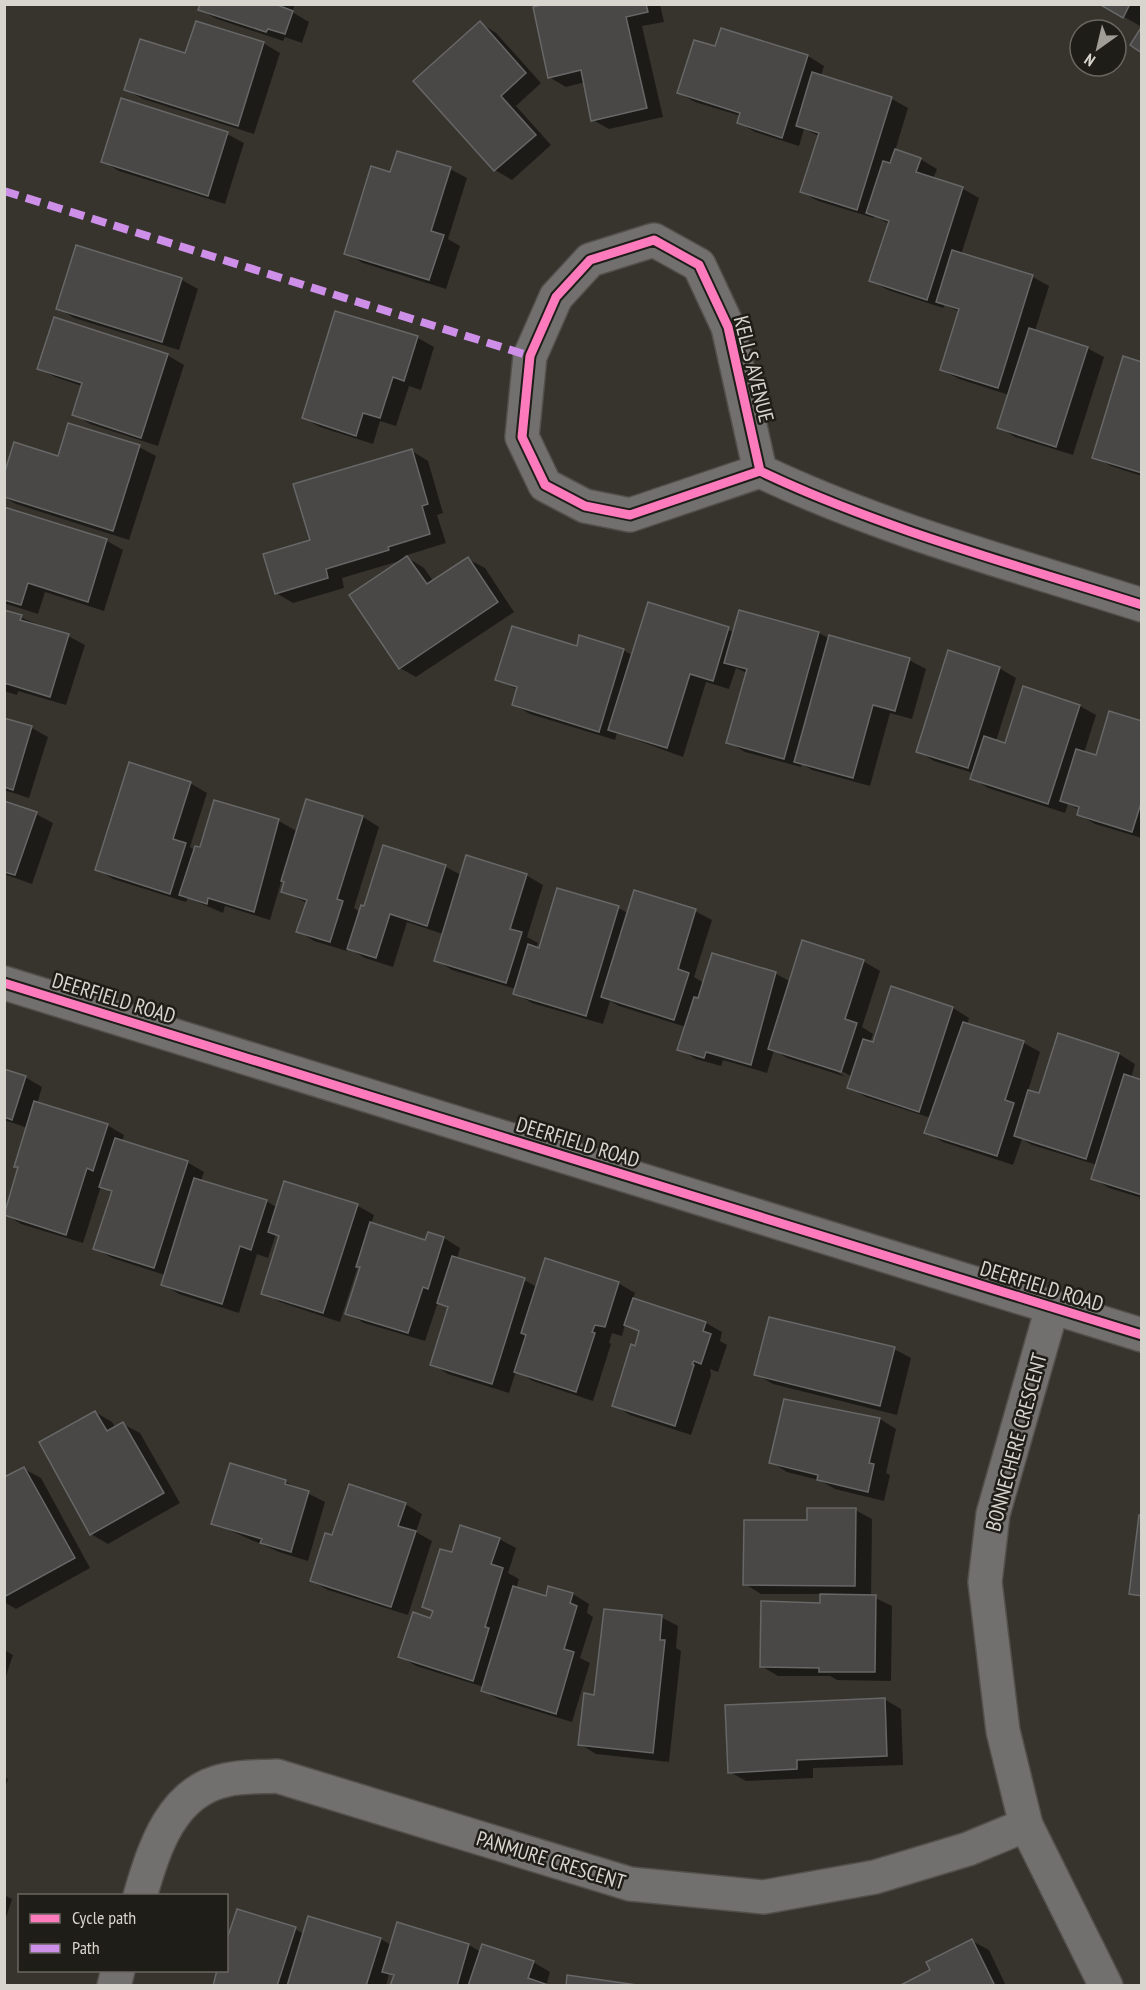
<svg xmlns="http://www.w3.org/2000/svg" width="1146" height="1990" viewBox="0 0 1146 1990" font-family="'PT Sans Narrow',sans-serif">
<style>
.shadow{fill:#0007}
.building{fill:#494847;stroke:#666766;stroke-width:1.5}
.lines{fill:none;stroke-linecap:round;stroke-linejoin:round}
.minor-casing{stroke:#53504c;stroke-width:36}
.minor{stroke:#71706e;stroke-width:33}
.quiet{stroke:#ce8fe9;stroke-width:8;stroke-dasharray:15 8;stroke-linecap:butt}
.cycleway-casing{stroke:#1f1d18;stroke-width:13}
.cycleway{stroke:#fd7abc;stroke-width:9}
.labels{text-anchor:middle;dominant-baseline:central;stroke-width:5;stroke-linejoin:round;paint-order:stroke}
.street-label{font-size:21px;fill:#d8d4ce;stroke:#1f1d18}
</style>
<rect width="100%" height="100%" fill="#37342e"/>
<g class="shadow">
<path d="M 202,4 L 295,4 L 292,12 L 309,22 L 302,43 L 285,37 L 283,41 L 217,19 L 200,10 Z"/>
<path d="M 553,4 L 660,4 L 664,22 L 642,26 L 663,117 L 609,129 L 593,120 L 585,82 L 566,87 L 549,77 Z"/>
<path d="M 1102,4 L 1142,4 L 1142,23 L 1140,26 Z"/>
<path d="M 480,23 L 496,33 L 541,83 L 516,106 L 551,145 L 512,180 L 495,170 L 415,81 Z"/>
<path d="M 263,43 L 280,53 L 254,134 L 143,99 L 126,90 L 186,55 Z"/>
<path d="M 716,48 L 808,56 L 824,66 L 821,76 L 892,99 L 908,108 L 895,151 L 920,159 L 937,169 L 933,179 L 963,189 L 979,198 L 961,255 L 1033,277 L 1049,286 L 1035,331 L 1087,348 L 1104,357 L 1073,455 L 1015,437 L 999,427 L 1009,395 L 959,379 L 942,370 L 960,312 L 945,305 L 943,308 L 888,290 L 871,281 L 889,224 L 875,216 L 874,218 L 818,201 L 802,192 L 819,136 L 804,129 L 799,146 L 755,132 L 739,123 L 741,116 L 695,102 L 679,93 Z"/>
<path d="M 122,100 L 227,134 L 244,143 L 225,204 L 119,171 L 102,161 Z"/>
<path d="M 450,169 L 467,178 L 448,239 L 460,246 L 446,289 L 363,263 L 346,253 L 391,174 Z"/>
<path d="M 77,247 L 182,280 L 198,289 L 179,350 L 74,318 L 58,308 Z"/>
<path d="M 336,313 L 418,338 L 434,347 L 421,390 L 409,386 L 396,426 L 380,421 L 373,444 L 320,427 L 304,418 Z"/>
<path d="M 167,355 L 184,365 L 158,446 L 90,424 L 74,414 L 82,386 L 55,377 L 39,368 Z"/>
<path d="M 1142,363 L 1142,476 L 1111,466 L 1094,457 Z"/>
<path d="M 139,447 L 156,456 L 129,540 L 16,504 L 4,497 L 59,458 Z"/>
<path d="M 412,451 L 428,461 L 443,513 L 437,515 L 446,543 L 404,556 L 405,560 L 408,558 L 424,568 L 434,582 L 468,559 L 485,568 L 514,612 L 416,677 L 400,668 L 403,560 L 342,578 L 344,588 L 293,603 L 276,593 L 312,541 Z"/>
<path d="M 4,508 L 107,541 L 123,550 L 104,611 L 45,592 L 38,614 L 4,603 Z"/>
<path d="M 649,604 L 734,632 L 819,633 L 830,639 L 909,660 L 926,669 L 912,719 L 890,713 L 870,786 L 812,770 L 802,764 L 801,767 L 745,752 L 728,742 L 747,673 L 736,668 L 729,689 L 706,682 L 683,757 L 617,733 L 615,740 L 530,714 L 513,704 L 518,690 L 497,679 L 578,647 L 623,650 L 632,655 Z"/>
<path d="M 4,611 L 68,636 L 85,645 L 66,705 L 18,691 L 17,695 L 4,691 Z"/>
<path d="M 999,668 L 1016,678 L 996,741 L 1006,745 L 1024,688 L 1080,706 L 1096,715 L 1084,753 L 1097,757 L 1142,723 L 1142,838 L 1095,824 L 1078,814 L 1080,810 L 1068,804 L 1065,813 L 988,788 L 972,778 L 973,773 L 934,761 L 918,751 Z"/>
<path d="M 4,719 L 32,728 L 48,737 L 29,798 L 4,790 Z"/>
<path d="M 190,783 L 207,793 L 190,847 L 195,850 L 201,849 L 215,801 L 279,821 L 298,832 L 307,800 L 363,817 L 379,827 L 354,908 L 360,912 L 365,908 L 384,847 L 446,867 L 461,875 L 526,875 L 543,885 L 527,937 L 538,943 L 536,948 L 540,950 L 618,908 L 628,913 L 695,911 L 712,920 L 694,977 L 704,983 L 713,955 L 776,974 L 791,982 L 863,961 L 880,971 L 862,1027 L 873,1034 L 870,1043 L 874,1044 L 892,988 L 953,1008 L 969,1018 L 967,1025 L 1024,1043 L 1040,1052 L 1028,1091 L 1040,1095 L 1119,1054 L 1135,1064 L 1131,1078 L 1142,1081 L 1142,1198 L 1109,1188 L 1093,1178 L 1097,1165 L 1032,1145 L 1022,1139 L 1013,1165 L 943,1142 L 926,1132 L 931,1118 L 866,1097 L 849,1087 L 852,1077 L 835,1067 L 834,1070 L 846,1077 L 787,1058 L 774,1050 L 767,1073 L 723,1060 L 721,1066 L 696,1059 L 679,1049 L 686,1027 L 619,1006 L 610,1001 L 603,1024 L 532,1003 L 515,993 L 516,989 L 452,970 L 436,960 L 443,934 L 407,922 L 393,967 L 365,958 L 348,948 L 347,951 L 314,941 L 298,931 L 307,903 L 283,891 L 286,882 L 282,879 L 270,920 L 225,906 L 223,913 L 188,898 L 186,902 L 113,879 L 97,869 Z"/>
<path d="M 4,803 L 36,814 L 53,823 L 32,884 L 4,874 Z"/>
<path d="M 4,1070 L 25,1077 L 42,1087 L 37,1104 L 107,1125 L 124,1135 L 122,1141 L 187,1162 L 204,1172 L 201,1181 L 266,1201 L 278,1208 L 285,1183 L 358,1206 L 374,1215 L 371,1224 L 426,1242 L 429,1234 L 444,1238 L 460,1248 L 457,1259 L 524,1280 L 537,1287 L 618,1283 L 635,1293 L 633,1299 L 706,1323 L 722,1332 L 720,1341 L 727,1345 L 718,1372 L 710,1369 L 711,1375 L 691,1435 L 630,1415 L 614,1405 L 640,1333 L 625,1324 L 622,1336 L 612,1333 L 609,1343 L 611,1344 L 593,1401 L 533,1381 L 516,1371 L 509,1393 L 448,1374 L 432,1364 L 449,1309 L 438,1302 L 425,1341 L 364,1323 L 347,1313 L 361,1268 L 358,1266 L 340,1322 L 280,1302 L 263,1293 L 280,1238 L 276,1234 L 268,1258 L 257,1254 L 239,1313 L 179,1294 L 162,1284 L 165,1275 L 112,1258 L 95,1248 L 113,1193 L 101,1186 L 83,1243 L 21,1224 L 5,1214 L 28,1128 L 4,1120 Z"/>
<path d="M 894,1349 L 911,1358 L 897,1415 L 773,1384 L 756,1374 Z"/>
<path d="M 786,1401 L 880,1419 L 896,1429 L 886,1473 L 890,1475 L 884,1501 L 835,1489 L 819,1480 L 787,1472 L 771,1462 Z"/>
<path d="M 95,1412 L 112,1422 L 116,1428 L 123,1424 L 140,1433 L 180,1503 L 108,1544 L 91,1534 Z"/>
<path d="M 231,1465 L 286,1482 L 325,1502 L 308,1561 L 279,1552 L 213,1523 Z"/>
<path d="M 24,1469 L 41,1478 L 90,1568 L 16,1609 L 4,1602 L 4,1479 Z"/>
<path d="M 405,1504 L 422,1514 L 416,1532 L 432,1541 L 408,1615 L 328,1590 L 311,1581 L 333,1537 Z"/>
<path d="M 855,1510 L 872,1519 L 871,1596 L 892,1606 L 891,1681 L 837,1680 L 830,1676 L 778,1676 L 761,1666 L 822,1604 L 821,1594 L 761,1594 L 745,1584 L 809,1522 Z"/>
<path d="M 499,1539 L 516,1548 L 508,1573 L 519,1579 L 516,1589 L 547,1598 L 549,1587 L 573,1594 L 589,1604 L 587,1613 L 593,1617 L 580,1658 L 590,1663 L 572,1722 L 500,1700 L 483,1691 L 484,1687 L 416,1666 L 400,1656 L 431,1620 L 434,1612 L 423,1606 L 453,1554 Z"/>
<path d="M 661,1617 L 678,1626 L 676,1648 L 681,1651 L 669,1762 L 596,1754 L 580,1744 L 596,1697 Z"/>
<path d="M 4,1650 L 13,1655 L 4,1682 Z"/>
<path d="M 884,1699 L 901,1709 L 903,1765 L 813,1768 L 813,1778 L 746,1781 L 730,1772 Z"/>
<path d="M 4,1777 L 8,1779 L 4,1790 Z"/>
<path d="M 4,1895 L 12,1899 L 4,1924 Z"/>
<path d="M 309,1918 L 381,1939 L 391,1945 L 398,1923 L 469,1945 L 481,1952 L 533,1962 L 550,1972 L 546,1986 L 392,1986 L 395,1977 L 389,1974 L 386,1986 L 214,1986 L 226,1970 L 295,1929 L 304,1934 Z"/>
<path d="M 972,1941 L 989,1950 L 1006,1986 L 902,1986 L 932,1970 Z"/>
</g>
<g class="building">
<path d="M 200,4 L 275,4 L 293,11 L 285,34 L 268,29 L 266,32 L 198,10 Z"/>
<path d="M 546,4 L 646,4 L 648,12 L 626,17 L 647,108 L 591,121 L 581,70 L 548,78 L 533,7 Z"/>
<path d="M 1099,4 L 1130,4 L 1123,18 Z"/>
<path d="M 196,21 L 264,42 L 238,126 L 124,90 L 140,39 L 185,53 Z"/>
<path d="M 480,21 L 526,73 L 501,96 L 536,135 L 494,171 L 413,81 Z"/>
<path d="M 1142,26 L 1142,53 L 1130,45 Z"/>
<path d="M 721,28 L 808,55 L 782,138 L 737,123 L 740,113 L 677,93 L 694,40 L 715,46 Z"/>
<path d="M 812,72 L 892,97 L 857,210 L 800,192 L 819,133 L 796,126 Z"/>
<path d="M 121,98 L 228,132 L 208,196 L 101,162 Z"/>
<path d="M 895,149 L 921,158 L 916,172 L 963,187 L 927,300 L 869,281 L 889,221 L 866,213 L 883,161 L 890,163 Z"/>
<path d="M 397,151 L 451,167 L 431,231 L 444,235 L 429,280 L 344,254 L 371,166 L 390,172 Z"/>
<path d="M 76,245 L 182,278 L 162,342 L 56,309 Z"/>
<path d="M 952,250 L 1033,275 L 998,388 L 940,370 L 959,309 L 936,302 Z"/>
<path d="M 335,311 L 418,336 L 404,381 L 393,377 L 380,418 L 363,413 L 356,436 L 302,418 Z"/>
<path d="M 54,317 L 168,354 L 141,438 L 72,415 L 82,383 L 37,369 Z"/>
<path d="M 1029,328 L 1088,347 L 1056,447 L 997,428 Z"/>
<path d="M 1123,356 L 1142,362 L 1142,473 L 1092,458 Z"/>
<path d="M 68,423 L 140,445 L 113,531 L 4,497 L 4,474 L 14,442 L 58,456 Z"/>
<path d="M 412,449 L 428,504 L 422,506 L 430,534 L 388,547 L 389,550 L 326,569 L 328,578 L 275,594 L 263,554 L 310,540 L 293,484 Z"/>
<path d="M 4,507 L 107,539 L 88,602 L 28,583 L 21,605 L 4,600 Z"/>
<path d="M 407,556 L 427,584 L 468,557 L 498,602 L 399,669 L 349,595 Z"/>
<path d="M 648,602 L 729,627 L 713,681 L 690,674 L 667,748 L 608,730 Z"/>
<path d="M 4,610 L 22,615 L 20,620 L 69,634 L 50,697 L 4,683 Z"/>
<path d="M 739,610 L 819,632 L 784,759 L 726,743 L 747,669 L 724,663 Z"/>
<path d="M 512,626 L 577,646 L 579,635 L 624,649 L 599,732 L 512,705 L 517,687 L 495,680 Z"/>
<path d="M 829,635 L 910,658 L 895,711 L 873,705 L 853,778 L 794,762 Z"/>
<path d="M 948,650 L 1000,667 L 968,768 L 916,752 Z"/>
<path d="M 1023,686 L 1080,705 L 1048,804 L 970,779 L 984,736 L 1005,743 Z"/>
<path d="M 1109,711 L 1142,721 L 1142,800 L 1132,832 L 1077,815 L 1079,807 L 1060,801 L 1076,749 L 1096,755 Z"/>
<path d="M 4,718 L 32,726 L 13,790 L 4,787 Z"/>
<path d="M 129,762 L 191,782 L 173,839 L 186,843 L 170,894 L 95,870 Z"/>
<path d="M 306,799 L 363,816 L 337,899 L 343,901 L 330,942 L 296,932 L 307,900 L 281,892 L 284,882 L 281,881 Z"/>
<path d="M 214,800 L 279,819 L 254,912 L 208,898 L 207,904 L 179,895 L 195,846 L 200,847 Z"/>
<path d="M 4,801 L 37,812 L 15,875 L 4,872 Z"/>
<path d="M 383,845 L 446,865 L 427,926 L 390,914 L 376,958 L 347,949 L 361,905 L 364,906 Z"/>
<path d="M 466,855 L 527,874 L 510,929 L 522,932 L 506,983 L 434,961 Z"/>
<path d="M 557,888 L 619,906 L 586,1016 L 513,994 L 528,944 L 539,948 Z"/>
<path d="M 634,890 L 696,909 L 678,969 L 689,973 L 674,1020 L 601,997 Z"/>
<path d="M 802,940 L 864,960 L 845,1019 L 857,1023 L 841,1072 L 768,1049 Z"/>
<path d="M 712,953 L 776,972 L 751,1065 L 706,1052 L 704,1058 L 677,1050 L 694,997 L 698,998 Z"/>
<path d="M 891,986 L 953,1007 L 919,1112 L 847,1088 L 863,1039 L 873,1042 Z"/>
<path d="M 963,1022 L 1024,1041 L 1005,1100 L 1014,1103 L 997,1156 L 924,1133 Z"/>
<path d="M 1058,1033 L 1119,1053 L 1086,1159 L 1014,1136 L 1028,1090 L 1039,1093 Z"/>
<path d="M 4,1069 L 26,1076 L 12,1120 L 4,1117 Z"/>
<path d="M 1124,1074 L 1142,1080 L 1142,1195 L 1091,1179 Z"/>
<path d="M 34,1101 L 108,1124 L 93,1171 L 87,1168 L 66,1235 L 4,1215 L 18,1167 L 14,1167 Z"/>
<path d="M 115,1138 L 188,1161 L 154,1268 L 93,1249 L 112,1191 L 99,1187 Z"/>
<path d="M 194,1178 L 267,1200 L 251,1250 L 240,1246 L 222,1304 L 161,1285 Z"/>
<path d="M 284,1181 L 358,1204 L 323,1313 L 261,1294 L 279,1236 L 268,1232 Z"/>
<path d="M 370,1222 L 425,1240 L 428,1232 L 444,1237 L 428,1289 L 423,1287 L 408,1333 L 345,1314 L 360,1267 L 356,1267 Z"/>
<path d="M 452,1256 L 525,1278 L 492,1384 L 430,1365 L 448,1307 L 437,1303 Z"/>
<path d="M 545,1258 L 619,1282 L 605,1327 L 595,1325 L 592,1332 L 595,1333 L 576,1392 L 514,1372 L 526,1335 L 521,1333 Z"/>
<path d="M 633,1298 L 706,1322 L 703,1331 L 711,1334 L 701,1364 L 694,1361 L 692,1364 L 694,1365 L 675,1426 L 612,1406 L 631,1344 L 635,1346 L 639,1331 L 624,1325 Z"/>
<path d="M 769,1317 L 895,1347 L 880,1406 L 754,1375 Z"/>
<path d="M 784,1399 L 880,1418 L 869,1463 L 874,1464 L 868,1492 L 817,1480 L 818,1475 L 769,1463 Z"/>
<path d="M 95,1411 L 107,1431 L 123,1422 L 164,1493 L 90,1535 L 39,1442 Z"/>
<path d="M 230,1463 L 286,1480 L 285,1484 L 309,1491 L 291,1552 L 260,1543 L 262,1539 L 211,1524 Z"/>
<path d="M 24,1467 L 75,1558 L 4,1597 L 4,1477 Z"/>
<path d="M 349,1484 L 406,1503 L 398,1526 L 416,1531 L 391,1607 L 310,1581 L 325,1533 L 332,1535 Z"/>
<path d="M 807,1508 L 856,1508 L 855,1586 L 743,1585 L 744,1520 L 807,1520 Z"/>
<path d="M 1139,1515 L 1142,1515 L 1142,1596 L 1129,1594 Z"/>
<path d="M 460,1525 L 500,1538 L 491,1564 L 503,1568 L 485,1627 L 489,1628 L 473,1681 L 398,1657 L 413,1612 L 430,1618 L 433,1611 L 422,1607 L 440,1549 L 452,1552 Z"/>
<path d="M 513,1586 L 546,1596 L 548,1586 L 573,1593 L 570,1603 L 577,1606 L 564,1649 L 574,1652 L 556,1714 L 481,1691 Z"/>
<path d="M 820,1594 L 876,1595 L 875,1672 L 819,1672 L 819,1668 L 760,1667 L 761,1601 L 820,1603 Z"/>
<path d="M 604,1609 L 662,1615 L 660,1640 L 665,1640 L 653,1753 L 578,1745 L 584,1693 L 594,1695 Z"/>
<path d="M 885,1698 L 887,1756 L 797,1760 L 797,1769 L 728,1773 L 725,1705 Z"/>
<path d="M 237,1909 L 296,1927 L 277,1986 L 213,1986 L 217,1970 L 226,1970 L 226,1942 Z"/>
<path d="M 308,1916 L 381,1938 L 366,1986 L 287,1986 Z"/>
<path d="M 397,1922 L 469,1944 L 457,1986 L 390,1986 L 394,1975 L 382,1972 Z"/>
<path d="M 972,1939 L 995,1986 L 899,1986 L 930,1970 L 926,1962 Z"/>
<path d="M 482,1944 L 534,1961 L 528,1978 L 551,1986 L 468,1986 Z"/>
<path d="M 567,1975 L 644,1986 L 566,1986 Z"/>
</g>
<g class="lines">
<defs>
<g id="minor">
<path d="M 760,471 L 728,327 L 699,265 L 654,240 L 590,260 L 556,297 L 530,356 L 522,437 L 545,485 L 585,506 L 630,515 L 760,471 C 882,529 1013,564 1142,605"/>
<path d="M 4,983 L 1142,1335"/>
<path d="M 1052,1308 L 993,1514 L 985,1582 L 1003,1731 L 1026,1825 L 1106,1986"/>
<path d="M 140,1896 C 154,1849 171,1791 226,1780 C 242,1776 261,1777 277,1776 L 630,1884 L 764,1897 L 875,1877 L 968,1849 L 1026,1825"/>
<path d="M 114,1986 L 118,1970"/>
</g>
</defs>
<use href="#minor" class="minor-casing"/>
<use href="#minor" class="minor"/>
<path class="quiet" d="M 4,191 L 530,356"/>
<defs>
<g id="cycleway">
<path d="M 760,471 L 728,327 L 699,265 L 654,240 L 590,260 L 556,297 L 530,356 L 522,437 L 545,485 L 585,506 L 630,515 L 760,471 C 882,529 1013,564 1142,605"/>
<path d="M 4,983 L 1142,1335"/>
</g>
</defs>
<use href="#cycleway" class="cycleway-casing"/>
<use href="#cycleway" class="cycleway"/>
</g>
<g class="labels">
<g class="street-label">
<text transform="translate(754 369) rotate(76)">KELLS AVENUE</text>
<text transform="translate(114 998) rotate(17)">DEERFIELD ROAD</text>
<text transform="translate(578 1142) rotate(17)">DEERFIELD ROAD</text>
<text transform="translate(1042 1286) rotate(17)">DEERFIELD ROAD</text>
<text transform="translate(1016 1442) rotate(-75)">BONNECHERE CRESCENT</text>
<text transform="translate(551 1860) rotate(17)">PANMURE CRESCENT</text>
</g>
</g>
<rect width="1146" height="1990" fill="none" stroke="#d8d4ce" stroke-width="12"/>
<rect x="18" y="1894" width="210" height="78" fill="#1f1d18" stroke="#696661" stroke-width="1.5"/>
<rect x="30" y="1914" width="30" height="9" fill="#fd7abc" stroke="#696661" stroke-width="1.5"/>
<text x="72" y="1924" font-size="18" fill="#d8d4ce">Cycle path</text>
<rect x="30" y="1944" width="30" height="9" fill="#ce8fe9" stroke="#696661" stroke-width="1.5"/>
<text x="72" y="1954" font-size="18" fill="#d8d4ce">Path</text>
<g transform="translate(1098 48) rotate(214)"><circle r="28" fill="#1f1d18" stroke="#696661" stroke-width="1.5"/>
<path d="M0-4.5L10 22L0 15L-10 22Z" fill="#a09c96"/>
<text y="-9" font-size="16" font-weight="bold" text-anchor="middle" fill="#d8d4ce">N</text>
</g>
</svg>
